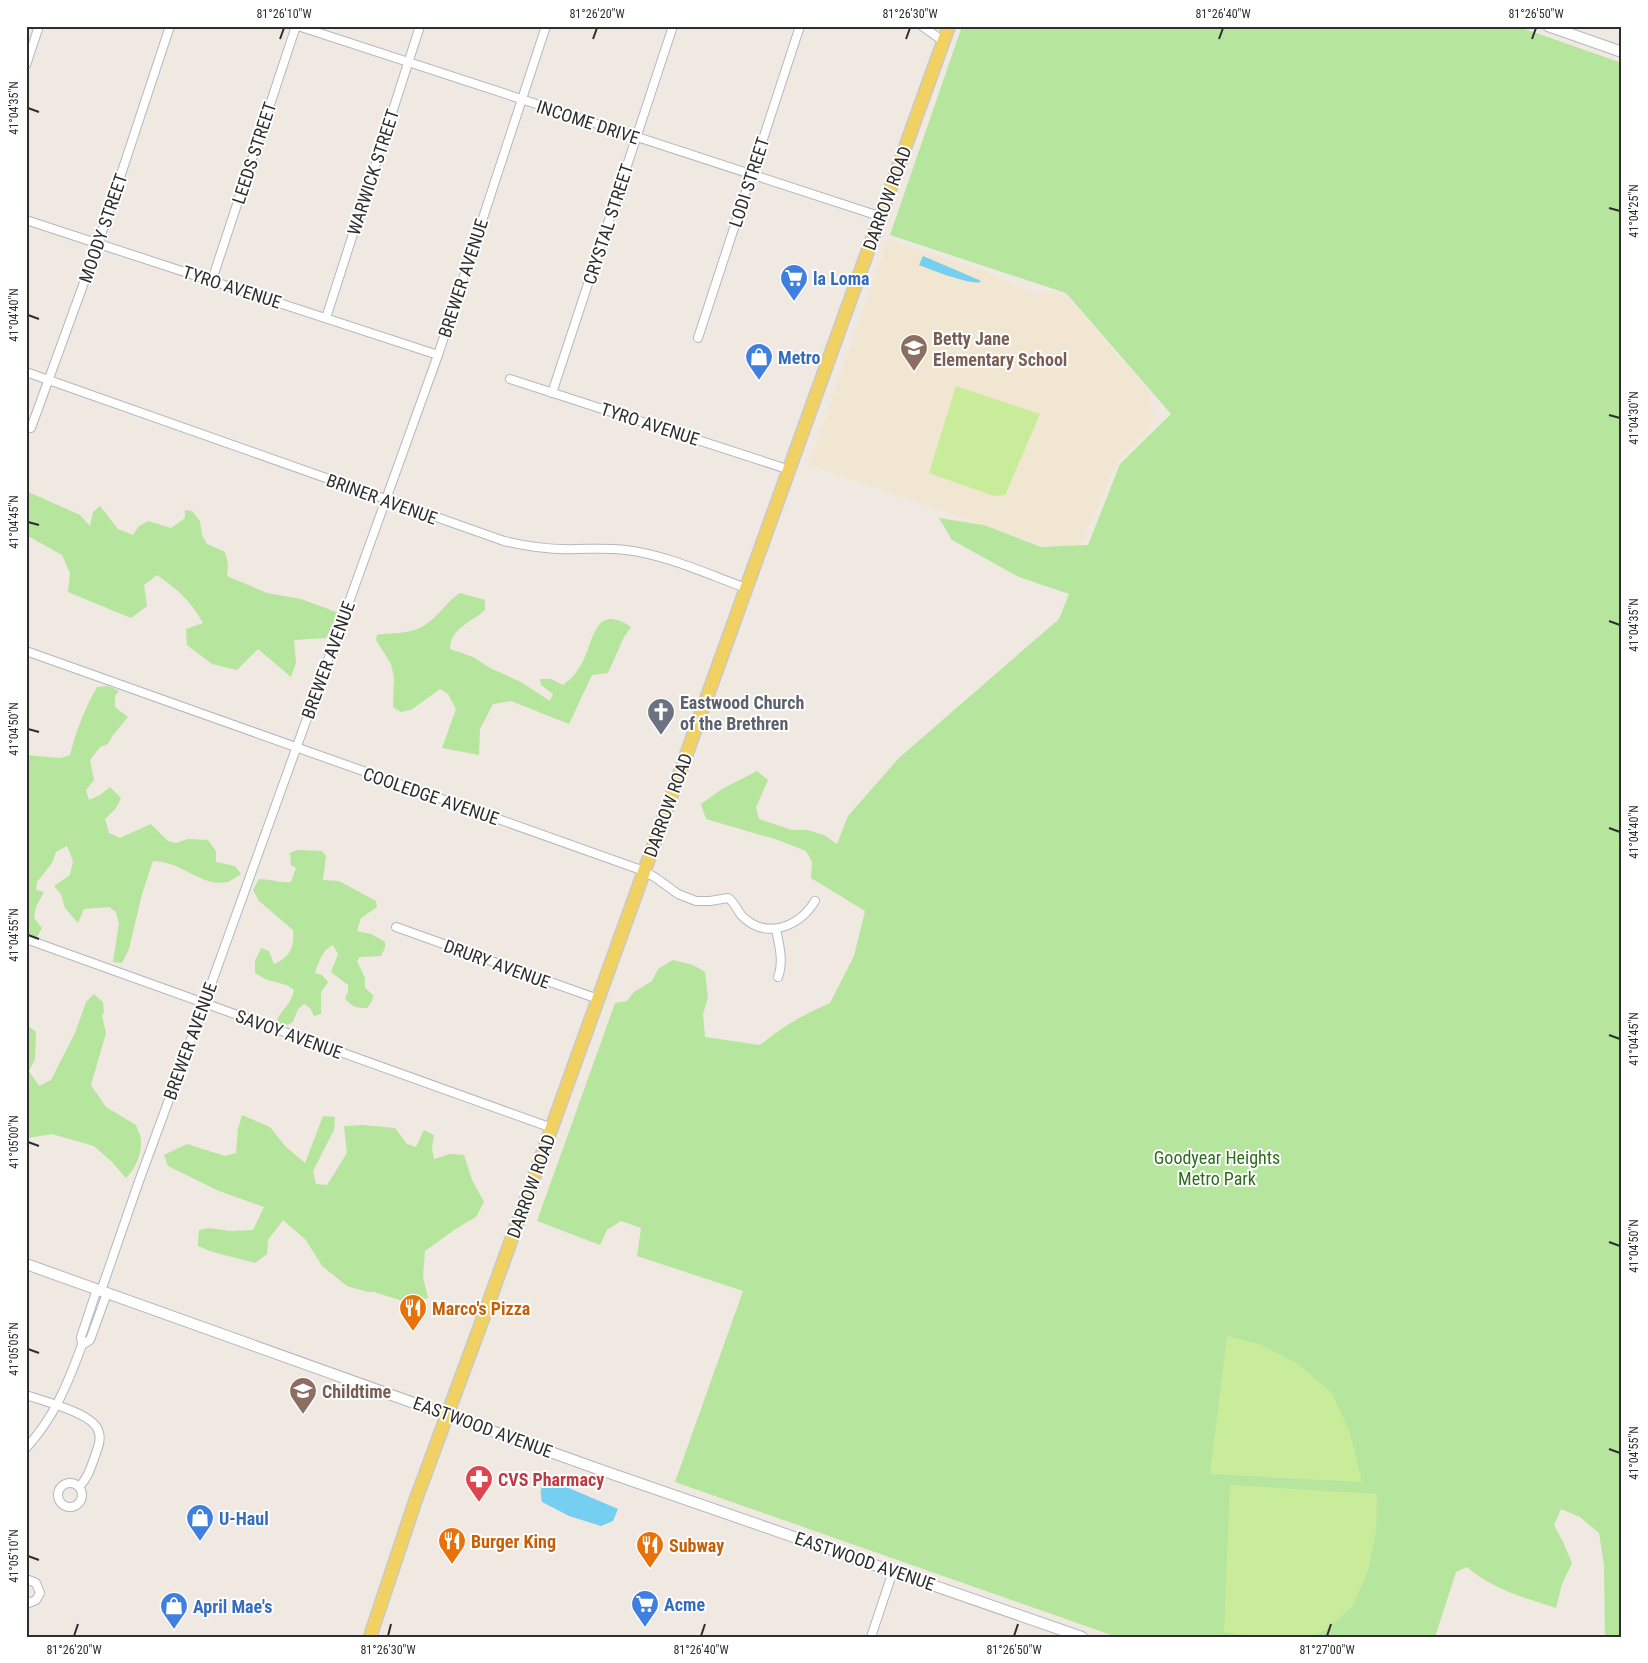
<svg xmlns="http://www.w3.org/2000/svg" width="1648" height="1663" viewBox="0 0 1648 1663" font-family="'Roboto Condensed',sans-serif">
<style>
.education{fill:#f0e6d1}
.green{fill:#b6e59e}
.pitch{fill:#c9ec9a}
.water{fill:#75cff0}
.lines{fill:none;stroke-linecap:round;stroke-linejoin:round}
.minor-casing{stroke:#b4b7c1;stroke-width:10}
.tertiary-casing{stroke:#b4b7c1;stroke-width:12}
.primary-casing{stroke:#c9c9c9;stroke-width:15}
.minor{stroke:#fff;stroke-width:8}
.tertiary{stroke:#fff;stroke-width:10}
.primary{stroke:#f2d163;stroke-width:12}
.ticks{fill:none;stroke:#2e2e2e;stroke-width:2}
.labels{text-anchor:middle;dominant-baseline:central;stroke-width:4;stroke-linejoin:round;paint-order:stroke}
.street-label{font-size:18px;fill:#2e2e2e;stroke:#fff}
.shop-label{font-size:18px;font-weight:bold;fill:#366cbe;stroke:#fff;text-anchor:start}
.education-label{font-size:18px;font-weight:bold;fill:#785e54;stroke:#fff;text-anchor:start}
.worship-label{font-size:18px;font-weight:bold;fill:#5b616d;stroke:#fff;text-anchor:start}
.park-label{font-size:18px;fill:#2c6e1b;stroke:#fff}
.food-label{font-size:18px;font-weight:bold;fill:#c56008;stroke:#fff;text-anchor:start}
.health-label{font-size:18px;font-weight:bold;fill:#be3a42;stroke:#fff;text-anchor:start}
.neatline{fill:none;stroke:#2e2e2e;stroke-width:2}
.ticks-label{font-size:12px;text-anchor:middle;fill:#2e2e2e}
</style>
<rect width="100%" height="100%" fill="#efe9e1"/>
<path class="education" d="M 888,240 L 992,274 L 1030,292 L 1065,295 L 1147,389 L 1154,418 L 1145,435 L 1118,462 L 1078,550 L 1066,553 L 809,465 Z"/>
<g class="green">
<path d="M 962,26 L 1516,26 L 1622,63 L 1622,1637 L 1605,1637 L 1604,1565 L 1599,1533 L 1580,1517 L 1561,1509 L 1554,1525 L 1564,1544 L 1572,1563 L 1562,1584 L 1556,1608 C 1525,1598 1492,1589 1467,1567 L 1456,1572 L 1435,1637 L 1117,1637 L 675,1482 L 743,1291 L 637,1256 L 641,1228 L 621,1221 L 607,1230 L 600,1245 L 537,1221 L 615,1003 L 627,1001 L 634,992 L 652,981 L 658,969 L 673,960 L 693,965 L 705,972 L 708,998 L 703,1014 L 705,1037 L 760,1045 C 785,1025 801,1016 830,1003 L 854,956 L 865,911 L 811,878 L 812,862 L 806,851 L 778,840 L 706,819 L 701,804 L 722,789 L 757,771 L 768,780 L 756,807 L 759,819 L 792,830 L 807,830 L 824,835 L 837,844 L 848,816 L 899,758 L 1059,619 L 1069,594 L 1019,577 L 952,540 L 939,518 L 984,525 L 1041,547 L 1088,545 L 1120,464 L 1171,414 L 1066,293 L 890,235 Z"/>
<path d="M 26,491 L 80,515 L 90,526 L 93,512 L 100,506 L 118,529 L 133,535 L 139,526 L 148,521 L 171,528 L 185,518 L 185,510 L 192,511 L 200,521 L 202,535 L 207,544 L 225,552 L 228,564 L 227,576 L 267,593 L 301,599 L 339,613 L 326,638 L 294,640 L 296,663 L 291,677 L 258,649 L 237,670 L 212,664 L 187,645 L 186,629 L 203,623 C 191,601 177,589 157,575 L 144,585 L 147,606 L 131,618 L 68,592 L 70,573 L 62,555 L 26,535 Z"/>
<path d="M 460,593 L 485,600 L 485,610 C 471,623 451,627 450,649 L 473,657 L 490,668 L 521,682 L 550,701 L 553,694 L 541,685 L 540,679 L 551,679 L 563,685 C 568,681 574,676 577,671 C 595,649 590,600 631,627 L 624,637 L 608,673 L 592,675 L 569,724 L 511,701 L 493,704 L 480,729 L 479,755 L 442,748 L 456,709 L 448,694 L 440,689 L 411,710 L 401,712 L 393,707 L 394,677 L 391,664 L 376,640 L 377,635 C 395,632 414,635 429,622 C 441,613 448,600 460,593 Z"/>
<path d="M 108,686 L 119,691 L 115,696 L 115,707 L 128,717 L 113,735 L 108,744 L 100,747 L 90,760 L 94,780 L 86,790 L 89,800 L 100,795 L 110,787 L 121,798 L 116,808 L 105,819 L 109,833 L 120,838 L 151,824 L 168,841 L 176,843 L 188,839 L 208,840 L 216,851 L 216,862 L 235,866 L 241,874 C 237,876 232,881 227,882 C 202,888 182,861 153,861 L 142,894 L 129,949 L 122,963 L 113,962 L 119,924 L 116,912 L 109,907 L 84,909 L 78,923 L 65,908 L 61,894 L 54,886 L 70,875 L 73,861 L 67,846 L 56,852 L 52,863 L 37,882 L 36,890 L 44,892 L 36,907 L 34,918 L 42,928 L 36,938 L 26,935 L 26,755 L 61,758 L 70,755 C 76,731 85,708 97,687 Z"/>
<path d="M 297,850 L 322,851 L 326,856 L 323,880 L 339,881 L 376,901 L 377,907 L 361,918 L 357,931 L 371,934 L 385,942 L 385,948 L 381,956 L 360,957 L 357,961 L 365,978 L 365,988 L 373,995 L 372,1001 L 367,1008 C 357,1008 351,1007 345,998 L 348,992 L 348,985 L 331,972 L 338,954 L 333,945 C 322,950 319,962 315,973 L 322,975 L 328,982 L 321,992 L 321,1014 L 314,1016 L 310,1008 L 304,1004 L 298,1009 L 293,1022 L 283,1027 L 277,1020 C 283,1007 292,1004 294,990 L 287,985 L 267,980 L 255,973 L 255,961 L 261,948 L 269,951 L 274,964 C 290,958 295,946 293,930 L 259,901 L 253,890 L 259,879 C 270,879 279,883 291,882 L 296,868 L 291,865 L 290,853 Z"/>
<path d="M 94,994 L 103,1002 L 104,1012 L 102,1016 L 106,1033 L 91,1085 L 106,1107 L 136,1125 C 137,1129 141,1135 141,1140 C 142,1153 136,1169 126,1178 L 112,1162 L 94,1146 L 52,1134 L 28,1138 L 26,1140 L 26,1024 L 36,1032 L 35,1059 L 29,1071 L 39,1086 L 51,1080 L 75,1033 L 86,1002 Z"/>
<path d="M 242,1115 L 270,1127 L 285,1146 L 305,1163 L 323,1116 L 335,1117 L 334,1130 L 313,1171 L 316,1184 L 327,1185 L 347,1153 L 344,1126 L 363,1125 L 395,1128 L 407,1144 L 416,1147 L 424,1130 L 434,1135 L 432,1147 L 434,1159 L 450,1154 L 464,1155 L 472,1180 L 484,1202 L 476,1217 L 457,1228 L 425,1251 L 423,1277 L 428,1298 L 409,1303 L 374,1292 L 368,1292 L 347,1286 L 322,1266 L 306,1240 L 283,1220 L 268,1240 L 267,1254 L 255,1263 L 213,1252 L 198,1246 L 199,1230 L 209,1228 L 230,1231 L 253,1230 L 264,1207 L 219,1191 L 168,1166 L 164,1155 L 187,1144 L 225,1156 L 236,1153 L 238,1129 Z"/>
</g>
<g class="pitch">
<path d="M 956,386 L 1040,414 L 1005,495 L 994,496 L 929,473 Z"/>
<path d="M 1227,1336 L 1260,1344 L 1298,1364 L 1332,1393 L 1350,1433 L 1362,1482 L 1210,1474 Z"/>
<path d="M 1230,1485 L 1377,1494 L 1376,1531 L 1368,1571 L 1352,1607 L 1327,1629 L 1313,1637 L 1249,1637 L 1224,1632 Z"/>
</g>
<g class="water">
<path d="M 923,256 L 979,280 L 981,282 C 969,285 932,270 919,265 Z"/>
<path d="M 547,1483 L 557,1483 L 618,1509 L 613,1521 L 601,1526 L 569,1516 L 542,1502 C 541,1494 538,1488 547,1483 Z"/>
</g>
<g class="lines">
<defs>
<g id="minor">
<path d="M 298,26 L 879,216"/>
<path d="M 922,26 L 943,41"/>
<path d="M 26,65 L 39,26"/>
<path d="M 26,220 L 438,355"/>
<path d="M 212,280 L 296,26"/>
<path d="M 326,318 L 420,26"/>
<path d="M 698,338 L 800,26"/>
<path d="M 26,372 L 504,541 C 528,547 551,550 576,549 C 593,549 609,548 626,550 C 667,555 707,574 746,588"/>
<path d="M 510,379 L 790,470"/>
<path d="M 552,393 L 673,26"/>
<path d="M 31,428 L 98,244 L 170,26"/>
<path d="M 26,651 L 644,871 L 656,878 L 678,894 L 696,901 L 710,901 L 728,898 C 735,902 737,911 742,916 C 766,940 799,927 815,901"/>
<path d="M 396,927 L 598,999"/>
<path d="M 776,929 C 779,945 784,961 778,977"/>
<path d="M 26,939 L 552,1128"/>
<path d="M 101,1291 L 138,1184 L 204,1004 L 438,355 L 546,26"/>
<path d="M 82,1345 L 81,1337 L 97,1289"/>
<path d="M 26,1395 C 43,1401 92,1413 98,1430 C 102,1439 98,1447 95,1456 C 91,1467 88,1478 79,1487"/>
<path d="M 26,1448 C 54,1418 68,1383 82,1345 L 90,1340 L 107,1293"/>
<circle cx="70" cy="1495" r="12"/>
<path d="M 26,1579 L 36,1583 L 40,1593 L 36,1600 L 26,1604"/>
<path d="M 871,1637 L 893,1571"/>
</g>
<g id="tertiary">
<path d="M 1548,26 L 1622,52"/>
<path d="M 26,1264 L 598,1469 L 1082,1637"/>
</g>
<path id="primary" d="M 370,1637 L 416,1499 L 478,1332 L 949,26"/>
</defs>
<use href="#minor" class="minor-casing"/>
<use href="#tertiary" class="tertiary-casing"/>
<use href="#primary" class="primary-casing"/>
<use href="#minor" class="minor"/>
<use href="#tertiary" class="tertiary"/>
<use href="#primary" class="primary"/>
</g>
<path class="ticks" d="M 280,39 L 284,28M 593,39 L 597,28M 906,39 L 910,28M 1219,39 L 1223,28M 1532,39 L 1536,28M 28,108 L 39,112M 1609,208 L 1620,211M 28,315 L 39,319M 1609,415 L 1620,418M 28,522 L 39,525M 1609,621 L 1620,625M 28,729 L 39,732M 1609,828 L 1620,832M 28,935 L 39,939M 1609,1035 L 1620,1039M 28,1142 L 39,1146M 1609,1242 L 1620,1246M 28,1349 L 39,1353M 1609,1449 L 1620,1453M 28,1556 L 39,1560M 74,1636 L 78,1624M 388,1636 L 391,1624M 701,1636 L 705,1624M 1014,1636 L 1018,1624M 1327,1636 L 1331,1624"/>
<defs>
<symbol id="supermarket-pin" viewBox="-11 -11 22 30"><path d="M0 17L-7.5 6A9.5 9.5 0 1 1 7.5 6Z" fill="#3f7fe0" stroke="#fff"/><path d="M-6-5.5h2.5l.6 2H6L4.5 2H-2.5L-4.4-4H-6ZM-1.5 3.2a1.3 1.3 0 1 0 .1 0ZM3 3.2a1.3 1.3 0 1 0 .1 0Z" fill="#fff"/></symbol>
<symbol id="school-pin" viewBox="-11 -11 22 30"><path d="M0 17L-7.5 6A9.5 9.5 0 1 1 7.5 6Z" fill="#8d6e63" stroke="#fff"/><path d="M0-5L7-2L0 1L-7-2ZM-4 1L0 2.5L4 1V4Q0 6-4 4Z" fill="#fff"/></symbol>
<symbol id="shop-pin" viewBox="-11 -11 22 30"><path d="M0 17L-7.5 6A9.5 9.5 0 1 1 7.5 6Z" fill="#3f7fe0" stroke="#fff"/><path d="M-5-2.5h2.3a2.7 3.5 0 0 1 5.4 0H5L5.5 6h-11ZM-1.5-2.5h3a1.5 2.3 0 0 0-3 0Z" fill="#fff"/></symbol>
<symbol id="church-pin" viewBox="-11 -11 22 30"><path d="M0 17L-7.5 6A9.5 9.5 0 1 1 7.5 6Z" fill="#6b7280" stroke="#fff"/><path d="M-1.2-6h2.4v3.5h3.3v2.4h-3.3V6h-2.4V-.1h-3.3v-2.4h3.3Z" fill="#fff"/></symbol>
<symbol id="restaurant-pin" viewBox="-11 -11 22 30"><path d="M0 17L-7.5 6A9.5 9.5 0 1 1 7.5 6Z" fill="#e8710a" stroke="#fff"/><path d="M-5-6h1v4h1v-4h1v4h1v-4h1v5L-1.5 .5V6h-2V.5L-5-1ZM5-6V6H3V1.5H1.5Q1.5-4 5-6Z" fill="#fff"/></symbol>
<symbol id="pharmacy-pin" viewBox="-11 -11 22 30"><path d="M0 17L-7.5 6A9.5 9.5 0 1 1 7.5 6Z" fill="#e0444e" stroke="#fff"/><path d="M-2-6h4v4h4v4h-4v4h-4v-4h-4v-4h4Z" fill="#fff"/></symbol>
</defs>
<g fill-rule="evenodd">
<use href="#supermarket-pin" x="778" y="262" width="32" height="43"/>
<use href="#school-pin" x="898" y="332" width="32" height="43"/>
<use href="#shop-pin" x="743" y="341" width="32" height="43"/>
<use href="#church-pin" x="645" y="696" width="32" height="43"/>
<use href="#restaurant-pin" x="397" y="1292" width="32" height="43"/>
<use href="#school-pin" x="287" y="1375" width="32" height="43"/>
<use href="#pharmacy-pin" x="463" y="1463" width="32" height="43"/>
<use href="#shop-pin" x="184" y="1502" width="32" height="43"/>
<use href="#restaurant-pin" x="436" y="1525" width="32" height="43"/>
<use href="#restaurant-pin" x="634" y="1529" width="32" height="43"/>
<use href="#supermarket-pin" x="629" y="1588" width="32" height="43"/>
<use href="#shop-pin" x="158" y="1590" width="32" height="43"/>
</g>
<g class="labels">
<g class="street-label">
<text transform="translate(588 122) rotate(18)">INCOME DRIVE</text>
<text transform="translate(254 153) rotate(-72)">LEEDS STREET</text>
<text transform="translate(373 172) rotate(-72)">WARWICK STREET</text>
<text transform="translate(749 182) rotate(-72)">LODI STREET</text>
<text transform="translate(887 198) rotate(-70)">DARROW ROAD</text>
<text transform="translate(608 224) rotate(-72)">CRYSTAL STREET</text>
<text transform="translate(103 228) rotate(-71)">MOODY STREET</text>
<text transform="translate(463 278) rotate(-72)">BREWER AVENUE</text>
<text transform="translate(232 287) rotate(18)">TYRO AVENUE</text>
<text transform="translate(650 424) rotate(18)">TYRO AVENUE</text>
<text transform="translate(382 499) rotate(20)">BRINER AVENUE</text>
<text transform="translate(328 660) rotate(-70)">BREWER AVENUE</text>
<text transform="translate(431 796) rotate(19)">COOLEDGE AVENUE</text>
<text transform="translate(668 805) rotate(-70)">DARROW ROAD</text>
<text transform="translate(497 964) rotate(20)">DRURY AVENUE</text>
<text transform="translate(289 1034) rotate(20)">SAVOY AVENUE</text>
<text transform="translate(190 1041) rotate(-70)">BREWER AVENUE</text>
<text transform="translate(531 1186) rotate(-70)">DARROW ROAD</text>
<text transform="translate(483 1427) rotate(20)">EASTWOOD AVENUE</text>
<text transform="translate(865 1561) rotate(19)">EASTWOOD AVENUE</text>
</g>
<g class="shop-label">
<text x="813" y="278">la Loma</text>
<text x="778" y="357">Metro</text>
<text x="219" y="1518">U-Haul</text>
<text x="664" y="1604">Acme</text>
<text x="193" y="1606">April Mae's</text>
</g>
<g class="education-label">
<text x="933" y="338">Betty Jane<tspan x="933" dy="21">Elementary School</tspan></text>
<text x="322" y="1391">Childtime</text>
</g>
<g class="worship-label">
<text x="680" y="702">Eastwood Church<tspan x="680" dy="21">of the Brethren</tspan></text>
</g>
<g class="park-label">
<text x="1217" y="1157">Goodyear Heights<tspan x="1217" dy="21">Metro Park</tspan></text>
</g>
<g class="food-label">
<text x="432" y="1308">Marco's Pizza</text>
<text x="471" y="1541">Burger King</text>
<text x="669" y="1545">Subway</text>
</g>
<g class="health-label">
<text x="498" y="1479">CVS Pharmacy</text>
</g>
</g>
<rect width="1648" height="1663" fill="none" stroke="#ffffff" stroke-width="55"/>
<rect x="28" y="28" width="1592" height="1608" class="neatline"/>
<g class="ticks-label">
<text x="284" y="18">81°26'10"W</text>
<text x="597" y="18">81°26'20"W</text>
<text x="910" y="18">81°26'30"W</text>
<text x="1223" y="18">81°26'40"W</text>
<text x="1536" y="18">81°26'50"W</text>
<text transform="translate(14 108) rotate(-90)" y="4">41°04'35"N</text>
<text transform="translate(1634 211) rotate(-90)" y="4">41°04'25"N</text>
<text transform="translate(14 315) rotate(-90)" y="4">41°04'40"N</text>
<text transform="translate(1634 418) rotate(-90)" y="4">41°04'30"N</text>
<text transform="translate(14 522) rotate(-90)" y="4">41°04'45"N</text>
<text transform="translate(1634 625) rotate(-90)" y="4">41°04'35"N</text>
<text transform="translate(14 729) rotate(-90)" y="4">41°04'50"N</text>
<text transform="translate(1634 832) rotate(-90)" y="4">41°04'40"N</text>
<text transform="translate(14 935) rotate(-90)" y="4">41°04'55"N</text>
<text transform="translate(1634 1039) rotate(-90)" y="4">41°04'45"N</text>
<text transform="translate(14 1142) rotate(-90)" y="4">41°05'00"N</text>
<text transform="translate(1634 1246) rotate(-90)" y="4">41°04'50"N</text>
<text transform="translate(14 1349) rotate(-90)" y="4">41°05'05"N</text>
<text transform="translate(1634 1453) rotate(-90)" y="4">41°04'55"N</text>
<text transform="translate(14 1556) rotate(-90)" y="4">41°05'10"N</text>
<text x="74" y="1654">81°26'20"W</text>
<text x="388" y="1654">81°26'30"W</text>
<text x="701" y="1654">81°26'40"W</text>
<text x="1014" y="1654">81°26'50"W</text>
<text x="1327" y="1654">81°27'00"W</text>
</g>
</svg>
